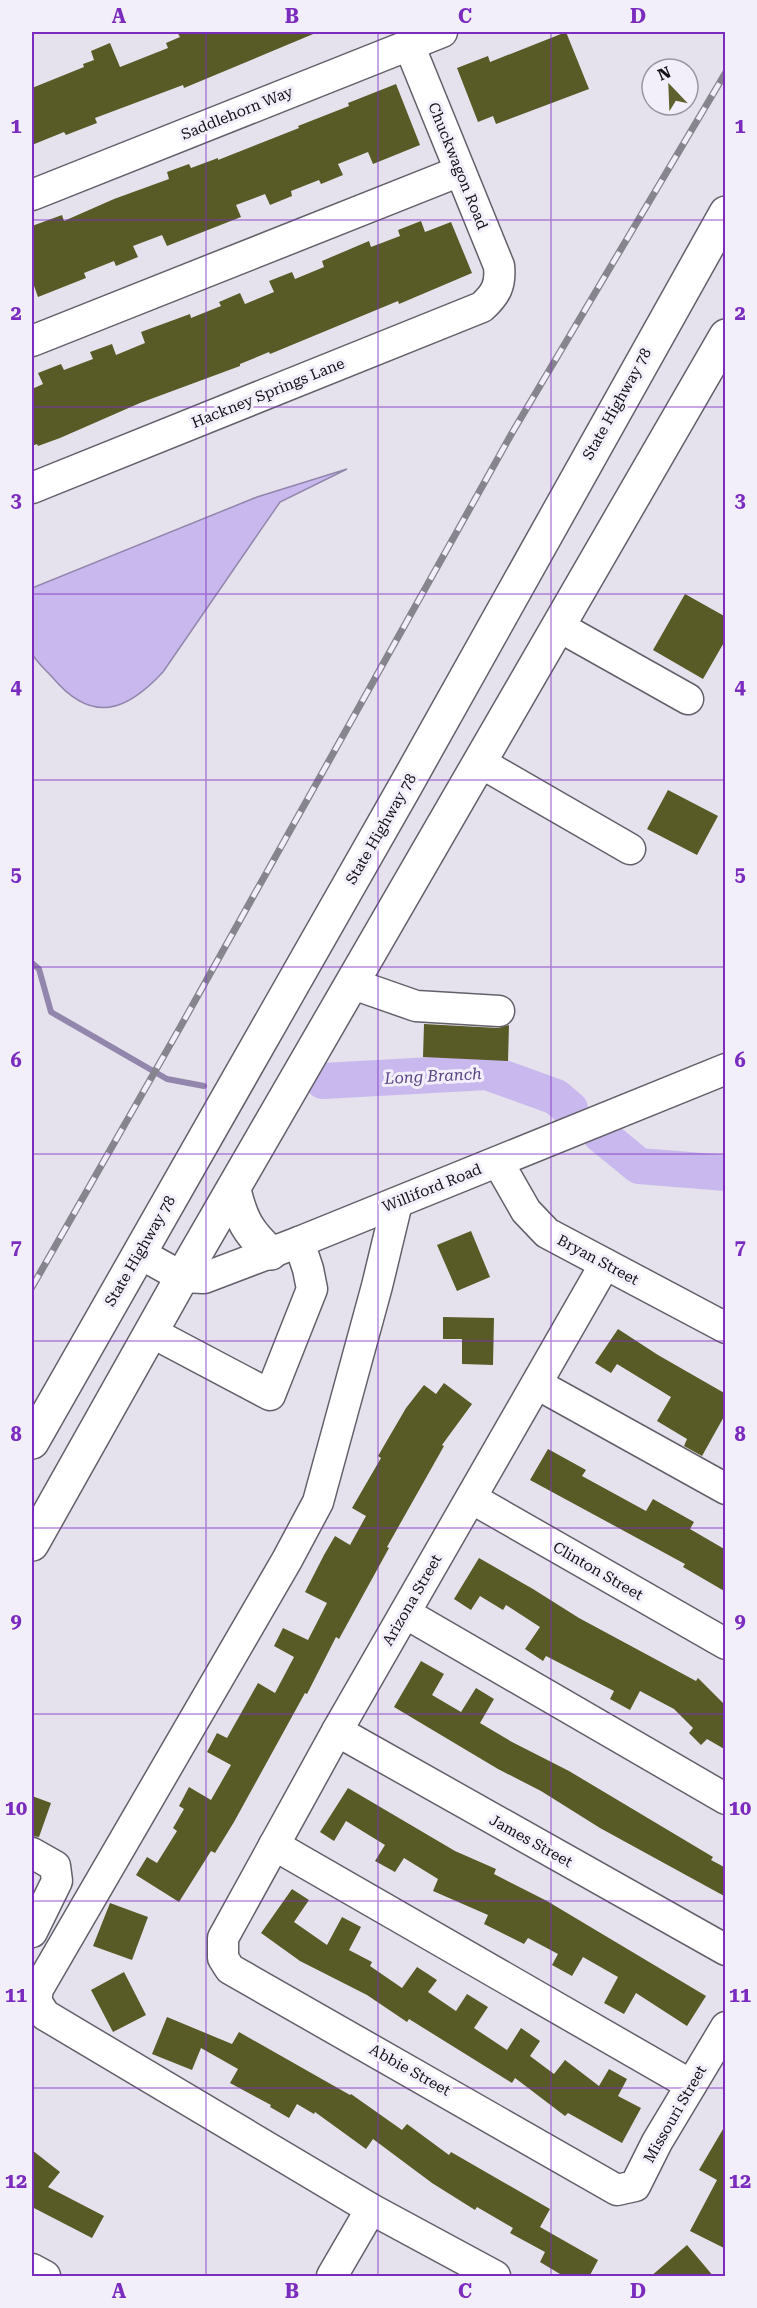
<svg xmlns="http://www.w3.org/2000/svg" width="757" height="2308" viewBox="0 0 757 2308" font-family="'Roboto Serif',serif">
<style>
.water{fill:#c8b8ed;stroke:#9286ac;stroke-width:1.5}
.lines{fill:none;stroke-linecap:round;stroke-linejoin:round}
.stream{stroke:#9286ac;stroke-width:6}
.river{stroke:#c8b8ed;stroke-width:36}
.building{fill:#585b26}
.minor-casing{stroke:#63606a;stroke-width:33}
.major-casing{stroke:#63606a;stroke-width:36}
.minor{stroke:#fff;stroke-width:30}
.major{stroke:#fff;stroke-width:33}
.rail-casing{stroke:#86848c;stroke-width:7}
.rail{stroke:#f2effb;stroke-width:4.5;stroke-dasharray:14;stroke-linecap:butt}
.grid{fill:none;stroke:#7b2cbf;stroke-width:1.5;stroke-opacity:0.55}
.labels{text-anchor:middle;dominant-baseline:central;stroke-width:6;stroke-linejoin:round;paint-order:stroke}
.street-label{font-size:15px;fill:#131216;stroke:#f2effb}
.water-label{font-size:16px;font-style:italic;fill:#5a4484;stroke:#f2effb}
.neatline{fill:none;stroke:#7b2cbf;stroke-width:2}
.grid-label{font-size:20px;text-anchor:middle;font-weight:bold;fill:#7b2cbf}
</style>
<rect width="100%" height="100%" fill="#e5e2ed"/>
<path class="water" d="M 347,469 L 280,502 L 163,672 C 126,712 92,724 53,678 C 47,671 35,661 32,653 C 29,646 31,599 32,588 L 257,497 Z"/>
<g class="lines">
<path class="stream" d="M 32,963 L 39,969 L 51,1012 L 167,1079 L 204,1086"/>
<g class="river">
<path d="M 323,1081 L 487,1072 L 556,1097 L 570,1109"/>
<path d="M 600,1134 L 639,1166 L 726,1173"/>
</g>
</g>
<g class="building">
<path d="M 177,32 L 318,32 L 184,88 L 183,85 L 95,118 L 97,123 L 66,135 L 64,132 L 32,145 L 32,88 L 84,67 L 83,64 L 94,60 L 91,51 L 110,43 L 120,67 L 168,48 L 166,43 L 180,37 Z"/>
<path d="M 566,32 L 589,89 L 496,124 L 493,116 L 478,122 L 457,68 L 488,56 L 490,62 Z"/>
<path d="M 396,84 L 420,145 L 373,164 L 368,152 L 338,164 L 343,175 L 321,184 L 319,180 L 291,191 L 292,196 L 270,205 L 265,194 L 236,205 L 241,217 L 167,246 L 162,235 L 133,246 L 138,257 L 116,266 L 114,261 L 84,273 L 86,278 L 38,297 L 32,280 L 32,226 L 62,215 L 64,221 L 114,199 L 169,179 L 167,172 L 189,164 L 191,168 L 218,158 L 218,160 L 299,128 L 298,126 L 349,106 L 348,103 Z"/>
<path d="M 421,221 L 425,232 L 451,222 L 472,273 L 399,304 L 398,301 L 270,354 L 269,352 L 240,364 L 240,366 L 140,403 L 60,438 L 38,446 L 37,444 L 32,446 L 32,389 L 43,384 L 38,373 L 61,364 L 64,370 L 93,359 L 90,352 L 112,344 L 116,355 L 145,343 L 141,332 L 190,314 L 191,318 L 221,306 L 219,302 L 240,293 L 245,304 L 274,292 L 269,281 L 292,272 L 295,279 L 324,267 L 322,261 L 369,241 L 371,247 L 400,236 L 398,230 Z"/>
<path d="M 685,594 L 726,617 L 726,639 L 703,679 L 653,650 Z"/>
<path d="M 668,790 L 718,816 L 697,855 L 647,829 Z"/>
<path d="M 424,1024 L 498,1028 L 509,1025 L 508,1061 L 423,1057 Z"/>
<path d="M 471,1231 L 490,1277 L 457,1291 L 437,1245 Z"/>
<path d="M 443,1317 L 494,1318 L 493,1365 L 462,1364 L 462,1339 L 443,1339 Z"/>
<path d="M 618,1329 L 658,1355 L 726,1394 L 726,1413 L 702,1456 L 684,1446 L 687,1439 L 657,1421 L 671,1397 L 617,1364 L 611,1373 L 595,1363 Z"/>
<path d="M 444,1383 L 472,1404 L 442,1445 L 444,1446 L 387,1547 L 389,1548 L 339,1639 L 336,1637 L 307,1694 L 305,1693 L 234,1822 L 215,1853 L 211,1851 L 179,1902 L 136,1875 L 147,1857 L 157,1863 L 177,1831 L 173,1828 L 184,1809 L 179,1806 L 189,1787 L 211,1800 L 231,1765 L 207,1752 L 217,1733 L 227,1738 L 258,1683 L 275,1693 L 294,1657 L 274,1646 L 283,1628 L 308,1640 L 327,1603 L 305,1592 L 324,1555 L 335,1536 L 350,1545 L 366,1516 L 352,1508 L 381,1458 L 378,1456 L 406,1408 L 424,1385 L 436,1394 Z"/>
<path d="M 548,1449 L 586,1470 L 582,1476 L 646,1511 L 653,1499 L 694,1522 L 690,1529 L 726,1550 L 726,1592 L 683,1567 L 685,1564 L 530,1480 Z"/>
<path d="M 479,1558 L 533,1589 L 579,1618 L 696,1681 L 698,1678 L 726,1706 L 726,1750 L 707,1739 L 701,1745 L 689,1733 L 693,1728 L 674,1709 L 640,1691 L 630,1710 L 610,1699 L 614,1691 L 546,1656 L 543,1661 L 525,1649 L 540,1627 L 506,1605 L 503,1610 L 480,1596 L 471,1610 L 454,1599 Z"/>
<path d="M 421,1661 L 444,1674 L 432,1695 L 461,1712 L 476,1688 L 494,1699 L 480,1723 L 512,1742 L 569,1771 L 713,1857 L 711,1860 L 726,1868 L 726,1897 L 600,1828 L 541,1791 L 498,1769 L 394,1707 Z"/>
<path d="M 348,1788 L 455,1851 L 496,1869 L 494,1874 L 547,1901 L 706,1996 L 687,2026 L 636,1993 L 624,2014 L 604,2003 L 618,1977 L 583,1957 L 572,1976 L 552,1965 L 558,1954 L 528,1938 L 524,1944 L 484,1924 L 488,1915 L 433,1891 L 438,1879 L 404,1858 L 395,1872 L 375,1861 L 385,1845 L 346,1821 L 334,1841 L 320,1832 Z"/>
<path d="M 32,1796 L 51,1803 L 39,1837 L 32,1836 Z"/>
<path d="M 292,1889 L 309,1900 L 294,1922 L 327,1945 L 342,1917 L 361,1927 L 349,1950 L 372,1962 L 370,1966 L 402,1988 L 417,1967 L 437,1980 L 428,1992 L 456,2011 L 467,1994 L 488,2007 L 474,2028 L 507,2050 L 521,2028 L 540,2041 L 530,2056 L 554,2074 L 565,2060 L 599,2086 L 609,2069 L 627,2079 L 618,2096 L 641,2108 L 622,2143 L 568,2113 L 565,2116 L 515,2078 L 512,2083 L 409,2019 L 407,2022 L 367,1995 L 300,1961 L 261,1933 Z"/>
<path d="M 110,1903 L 148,1917 L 132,1960 L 93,1946 Z"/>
<path d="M 124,1972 L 146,2015 L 113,2032 L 91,1990 Z"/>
<path d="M 167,2017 L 232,2044 L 239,2032 L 350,2095 L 351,2094 L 402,2130 L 407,2124 L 449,2155 L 451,2152 L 550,2209 L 540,2227 L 598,2260 L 589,2277 L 565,2277 L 540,2262 L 545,2252 L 510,2233 L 513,2228 L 477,2207 L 475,2210 L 432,2183 L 373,2139 L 366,2149 L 315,2112 L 314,2114 L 297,2104 L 289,2118 L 270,2107 L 271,2105 L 230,2083 L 238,2069 L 201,2048 L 192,2070 L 152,2054 Z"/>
<path d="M 726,2124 L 726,2249 L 690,2231 L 717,2180 L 699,2170 Z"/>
<path d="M 32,2150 L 60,2172 L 48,2187 L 104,2216 L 92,2238 L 32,2207 Z"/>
<path d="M 687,2245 L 714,2277 L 650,2277 Z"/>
</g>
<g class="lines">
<defs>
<g id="minor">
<path d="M 32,195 L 442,32"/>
<path d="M 32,341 L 460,171"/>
<path d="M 32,488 L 482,307 C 496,294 501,285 499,266 L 409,45"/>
<path d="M 558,626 L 688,699"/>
<path d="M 481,763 L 630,849"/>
<path d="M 353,984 L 416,1006 L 499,1011"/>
<path d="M 498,1162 L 526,1211 L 547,1233 L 726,1328"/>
<path d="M 397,1203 L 377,1286 L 318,1502 L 287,1560 L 38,1989 L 36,2001 L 45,2015 L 371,2209 L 495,2276"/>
<path d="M 139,1253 L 182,1277 L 204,1278 L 299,1242 L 726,1069"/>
<path d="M 605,1264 L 337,1731 L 223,1938 L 223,1958 L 230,1969 L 617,2190 L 635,2186 L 657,2142 L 726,2027"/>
<path d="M 151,1332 L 270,1395 L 312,1289 L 308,1269 L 299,1242"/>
<path d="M 537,1384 L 726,1489"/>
<path d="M 471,1498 L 726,1644"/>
<path d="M 405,1613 L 726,1799"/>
<path d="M 337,1731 L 726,1950"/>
<path d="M 274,1845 L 691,2085"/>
<path d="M 32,1853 L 55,1866 L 57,1881 L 32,1932"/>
<path d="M 32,2269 L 45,2276"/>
<path d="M 332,2276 L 371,2209"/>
</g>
<g id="major">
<path d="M 234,1190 C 241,1219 248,1233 271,1253"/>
<path d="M 32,1442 L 406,785 L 726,213"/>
<path d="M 32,1544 L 182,1277 L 726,336"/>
</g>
</defs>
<use href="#minor" class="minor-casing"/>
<use href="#major" class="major-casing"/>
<use href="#minor" class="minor"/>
<use href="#major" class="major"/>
<defs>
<path id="rail" d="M 32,1287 L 182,1024 L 512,433 L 726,72"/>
</defs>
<use href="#rail" class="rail-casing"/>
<use href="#rail" class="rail"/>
</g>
<path class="grid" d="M 206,32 L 206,2276M 378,32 L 378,2276M 551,32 L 551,2276M 32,220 L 726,220M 32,407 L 726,407M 32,594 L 726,594M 32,780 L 726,780M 32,967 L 726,967M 32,1154 L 726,1154M 32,1341 L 726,1341M 32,1528 L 726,1528M 32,1714 L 726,1714M 32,1901 L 726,1901M 32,2088 L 726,2088"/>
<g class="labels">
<g class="street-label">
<text transform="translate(237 113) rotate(-22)">Saddlehorn Way</text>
<text transform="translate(458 166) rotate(68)">Chuckwagon Road</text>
<text transform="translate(268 393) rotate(-22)">Hackney Springs Lane</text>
<text transform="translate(617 404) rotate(-61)">State Highway 78</text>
<text transform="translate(381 829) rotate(-60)">State Highway 78</text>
<text transform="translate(432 1188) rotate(-22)">Williford Road</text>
<text transform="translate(140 1251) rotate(-60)">State Highway 78</text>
<text transform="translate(598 1260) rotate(28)">Bryan Street</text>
<text transform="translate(598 1571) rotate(30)">Clinton Street</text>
<text transform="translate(412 1600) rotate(-60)">Arizona Street</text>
<text transform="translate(531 1841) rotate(29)">James Street</text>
<text transform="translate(410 2070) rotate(29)">Abbie Street</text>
<text transform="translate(675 2114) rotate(-60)">Missouri Street</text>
</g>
<g class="water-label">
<text transform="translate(433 1076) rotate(-3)">Long Branch</text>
</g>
</g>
<rect width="757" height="2308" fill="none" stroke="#f2effb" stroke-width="66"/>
<g transform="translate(670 87) rotate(337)"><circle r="28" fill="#f2effb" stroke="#99979f" stroke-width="1.5"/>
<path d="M0-4.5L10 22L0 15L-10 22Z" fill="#5e612e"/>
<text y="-9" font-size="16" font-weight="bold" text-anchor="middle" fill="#131216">N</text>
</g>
<rect x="33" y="33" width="691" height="2242" class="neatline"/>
<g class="grid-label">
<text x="119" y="23">A</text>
<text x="292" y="23">B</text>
<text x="465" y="23">C</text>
<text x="638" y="23">D</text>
<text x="16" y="133">1</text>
<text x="740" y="133">1</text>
<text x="16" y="320">2</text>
<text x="740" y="320">2</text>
<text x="16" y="507">3</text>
<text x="740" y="507">3</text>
<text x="16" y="694">4</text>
<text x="740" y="694">4</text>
<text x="16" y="881">5</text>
<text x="740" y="881">5</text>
<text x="16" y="1067">6</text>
<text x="740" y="1067">6</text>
<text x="16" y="1254">7</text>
<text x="740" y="1254">7</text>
<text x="16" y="1441">8</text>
<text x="740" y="1441">8</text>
<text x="16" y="1628">9</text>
<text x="740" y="1628">9</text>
<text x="16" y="1815">10</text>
<text x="740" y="1815">10</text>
<text x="16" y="2002">11</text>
<text x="740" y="2002">11</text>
<text x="16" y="2188">12</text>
<text x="740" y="2188">12</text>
<text x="119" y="2298">A</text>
<text x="292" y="2298">B</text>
<text x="465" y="2298">C</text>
<text x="638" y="2298">D</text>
</g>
</svg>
